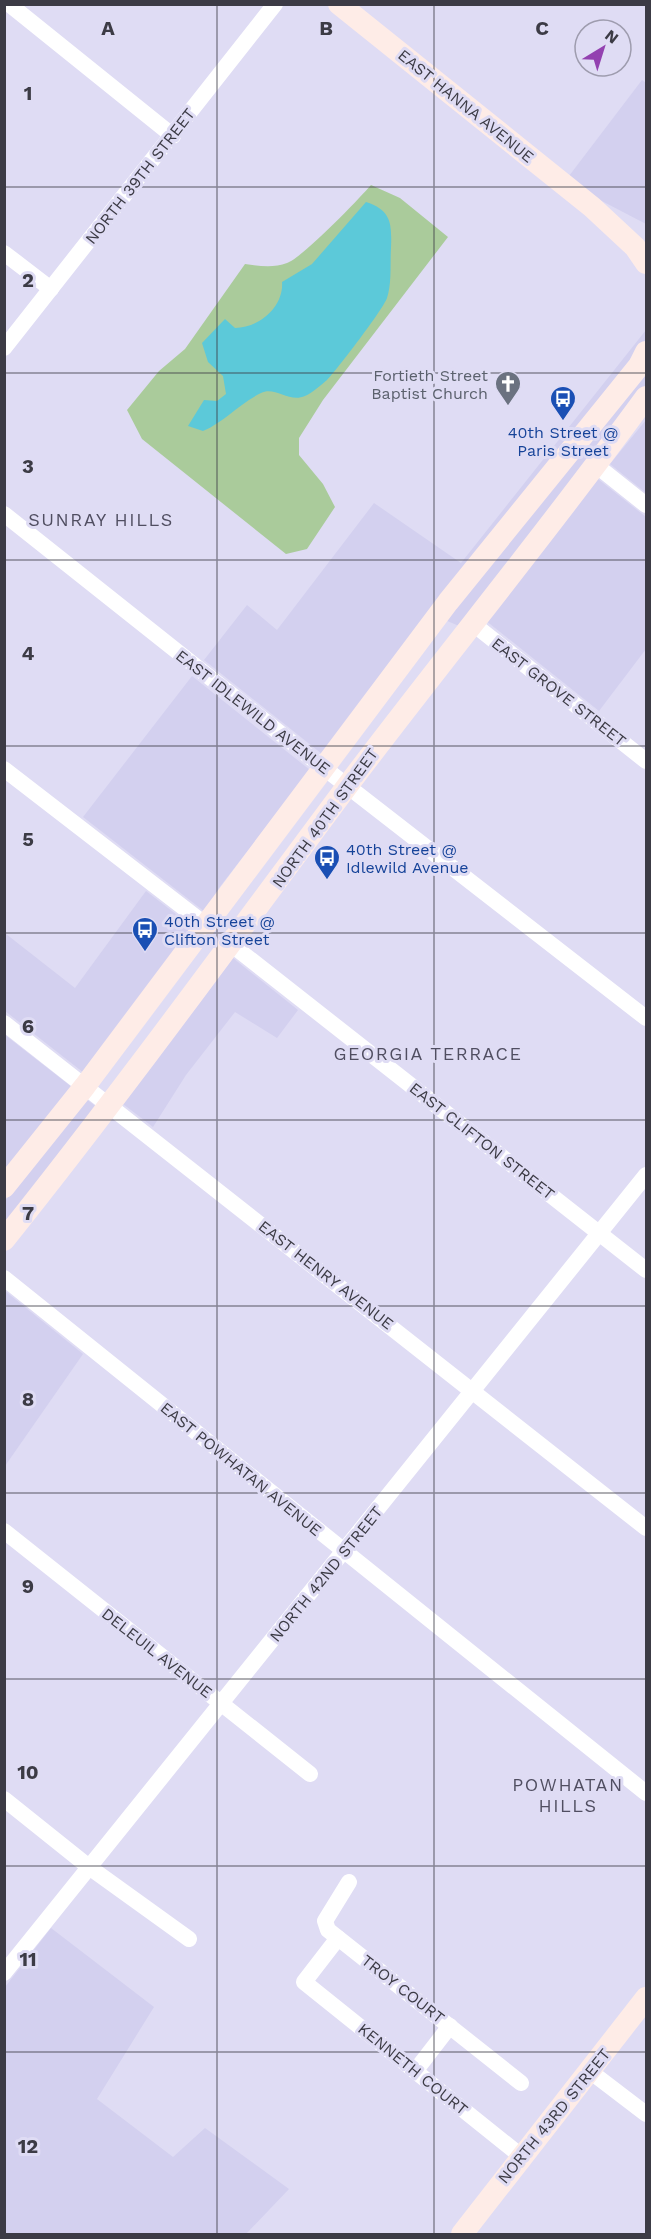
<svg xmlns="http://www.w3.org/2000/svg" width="651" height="2239" viewBox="0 0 651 2239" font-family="'Work Sans',sans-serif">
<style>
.built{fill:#d3d0ef}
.green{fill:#aacb9b}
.water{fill:#5cc9d9}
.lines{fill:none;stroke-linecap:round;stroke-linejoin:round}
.street{stroke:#fff;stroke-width:16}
.secondary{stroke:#feece7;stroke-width:22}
.grid{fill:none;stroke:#3c3b45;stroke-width:1.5;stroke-opacity:0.55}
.labels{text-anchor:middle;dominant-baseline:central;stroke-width:6;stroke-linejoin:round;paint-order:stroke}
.street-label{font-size:16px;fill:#3c3b45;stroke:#dfdcf4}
.worship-label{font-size:16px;fill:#5b616d;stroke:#dfdcf4;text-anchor:end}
.transit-label{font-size:16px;fill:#164399;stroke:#dfdcf4;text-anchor:start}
.neighbourhood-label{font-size:18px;letter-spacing:1.5px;fill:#504e61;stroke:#dfdcf4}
.grid-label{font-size:20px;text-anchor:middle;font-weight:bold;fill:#3c3b45;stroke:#dfdcf4;stroke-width:6;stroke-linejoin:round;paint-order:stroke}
</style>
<rect width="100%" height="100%" fill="#dfdcf4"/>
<g class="built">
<path d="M 642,80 L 646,83 L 646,224 L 598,199 L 569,176 Z"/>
<path d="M 646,330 L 646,339 L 442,597 L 322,754 L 204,660 L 247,605 L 277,630 L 374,503 L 461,563 Z"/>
<path d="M 646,367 L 646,393 L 459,626 L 445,620 Z"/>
<path d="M 646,420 L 646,493 L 610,464 Z"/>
<path d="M 598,479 L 646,517 L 646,649 L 599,711 L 485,620 Z"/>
<path d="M 192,676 L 310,770 L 219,888 L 205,912 L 83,817 Z"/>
<path d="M 146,891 L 194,928 L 84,1073 L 5,1011 L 4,936 L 6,934 L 75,988 Z"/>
<path d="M 233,958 L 298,1010 L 277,1038 L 235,1012 L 186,1075 L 153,1127 L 123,1104 Z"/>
<path d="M 5,1035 L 73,1088 L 5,1173 Z"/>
<path d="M 86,1099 L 98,1108 L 5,1226 L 5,1201 Z"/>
<path d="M 5,1291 L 83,1354 L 5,1466 Z"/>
<path d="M 51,1928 L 154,2007 L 97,2099 L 173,2157 L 205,2128 L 289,2189 L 246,2234 L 5,2234 L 5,1987 Z"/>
</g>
<path class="green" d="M 371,185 L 400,198 L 448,237 L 323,400 L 299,438 L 299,455 L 323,484 L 335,507 L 307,549 L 286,554 L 142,439 L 127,410 L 159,371 L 185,349 L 245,264 C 259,266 274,268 287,263 C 302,258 359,199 371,185 Z"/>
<path class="water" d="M 366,202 C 391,210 392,223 391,248 C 390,264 392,283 387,298 C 384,308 336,371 327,380 C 321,385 312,393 305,396 C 289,403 275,386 261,393 C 239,404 224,422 203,431 L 188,426 L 204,400 L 217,401 L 226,394 L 223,376 L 208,362 L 202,343 L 225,319 L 235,328 C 259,328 284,307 282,282 L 312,264 Z"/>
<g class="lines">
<g class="street">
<path d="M 9,4 L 173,136"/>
<path d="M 4,253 L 51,289"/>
<path d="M 4,348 L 275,4"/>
<path d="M 597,466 L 646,505"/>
<path d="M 4,514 L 310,757 L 646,1018"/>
<path d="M 472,623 L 646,761"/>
<path d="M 4,769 L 206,925"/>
<path d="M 232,945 L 646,1270"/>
<path d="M 4,1023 L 646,1528"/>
<path d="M 4,1278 L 646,1793"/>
<path d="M 4,1531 L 310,1774"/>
<path d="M 4,1799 L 89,1867 L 189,1939"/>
<path d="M 349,1882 L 325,1921 L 328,1930 L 521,2083"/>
<path d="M 338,1938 L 304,1982 L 521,2156"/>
<path d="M 4,1973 L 646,1175"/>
<path d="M 416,2070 L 450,2026"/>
<path d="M 591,2072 L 646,2114"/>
</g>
<g class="secondary">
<path d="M 339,4 L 592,207 L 635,247 L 646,263"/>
<path d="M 4,1187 L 85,1086 L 448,602 L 639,366 L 646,352"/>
<path d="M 4,1240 C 123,1091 234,938 348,785 C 446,655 550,529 646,397"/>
<path d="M 462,2234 L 646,1998"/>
</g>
</g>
<path class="grid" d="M 217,4 L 217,2234M 434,4 L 434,2234M 4,187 L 646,187M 4,373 L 646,373M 4,560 L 646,560M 4,746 L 646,746M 4,933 L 646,933M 4,1120 L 646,1120M 4,1306 L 646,1306M 4,1493 L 646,1493M 4,1679 L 646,1679M 4,1866 L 646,1866M 4,2052 L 646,2052"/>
<defs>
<symbol id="church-pin" viewBox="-11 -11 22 30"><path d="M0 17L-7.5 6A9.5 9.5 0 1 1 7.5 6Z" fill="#6b7280" stroke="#dfdcf4"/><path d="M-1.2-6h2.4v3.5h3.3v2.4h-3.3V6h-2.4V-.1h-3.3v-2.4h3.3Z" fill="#fff"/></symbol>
<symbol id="bus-pin" viewBox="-11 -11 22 30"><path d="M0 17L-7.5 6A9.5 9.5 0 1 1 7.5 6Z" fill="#1a4fb4" stroke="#dfdcf4"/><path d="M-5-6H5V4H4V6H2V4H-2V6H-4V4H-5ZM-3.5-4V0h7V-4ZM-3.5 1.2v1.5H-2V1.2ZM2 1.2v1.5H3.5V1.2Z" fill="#fff"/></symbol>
</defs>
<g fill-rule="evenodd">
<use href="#church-pin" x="493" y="369" width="30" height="40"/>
<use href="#bus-pin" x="548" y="384" width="30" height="40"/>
<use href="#bus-pin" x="312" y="843" width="30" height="40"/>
<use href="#bus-pin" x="130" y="915" width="30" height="40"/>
</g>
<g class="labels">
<g class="street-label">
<text transform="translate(466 106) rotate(39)">EAST HANNA AVENUE</text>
<text transform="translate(140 176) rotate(-52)">NORTH 39TH STREET</text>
<text transform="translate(559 692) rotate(38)">EAST GROVE STREET</text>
<text transform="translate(253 712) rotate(38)">EAST IDLEWILD AVENUE</text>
<text transform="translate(325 818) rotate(-54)">NORTH 40TH STREET</text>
<text transform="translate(482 1141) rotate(38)">EAST CLIFTON STREET</text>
<text transform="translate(326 1275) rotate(38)">EAST HENRY AVENUE</text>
<text transform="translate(241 1469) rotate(39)">EAST POWHATAN AVENUE</text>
<text transform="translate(326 1574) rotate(-51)">NORTH 42ND STREET</text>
<text transform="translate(157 1653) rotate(38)">DELEUIL AVENUE</text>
<text transform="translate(403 1989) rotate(38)">TROY COURT</text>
<text transform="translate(413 2069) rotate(39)">KENNETH COURT</text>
<text transform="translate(554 2116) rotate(-51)">NORTH 43RD STREET</text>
</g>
<g class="worship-label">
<text x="488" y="375">Fortieth Street<tspan x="488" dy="18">Baptist Church</tspan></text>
</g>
<g class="transit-label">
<text x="563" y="432" text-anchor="middle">40th Street @<tspan x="563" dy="18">Paris Street</tspan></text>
<text x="346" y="849">40th Street @<tspan x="346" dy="18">Idlewild Avenue</tspan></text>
<text x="164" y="921">40th Street @<tspan x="164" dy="18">Clifton Street</tspan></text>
</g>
<g class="neighbourhood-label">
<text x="101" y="519">SUNRAY HILLS</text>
<text x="428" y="1053">GEORGIA TERRACE</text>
<text x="568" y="1784">POWHATAN<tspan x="568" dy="21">HILLS</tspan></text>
</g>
</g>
<g class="grid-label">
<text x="108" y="35">A</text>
<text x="326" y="35">B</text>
<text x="542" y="35">C</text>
<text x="28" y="100">1</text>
<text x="28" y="287">2</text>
<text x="28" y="473">3</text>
<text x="28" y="660">4</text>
<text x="28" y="846">5</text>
<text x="28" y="1033">6</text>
<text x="28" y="1220">7</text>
<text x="28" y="1406">8</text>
<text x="28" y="1593">9</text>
<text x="28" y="1779">10</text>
<text x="28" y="1966">11</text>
<text x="28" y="2153">12</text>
</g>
<rect width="651" height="2239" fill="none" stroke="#3c3b45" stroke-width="12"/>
<g transform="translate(603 48) rotate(38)"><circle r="28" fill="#dfdcf4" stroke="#9e9cae" stroke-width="1.5"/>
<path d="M0-4.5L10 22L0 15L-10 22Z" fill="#9341b0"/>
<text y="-9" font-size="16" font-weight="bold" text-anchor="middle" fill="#3c3b45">N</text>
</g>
</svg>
